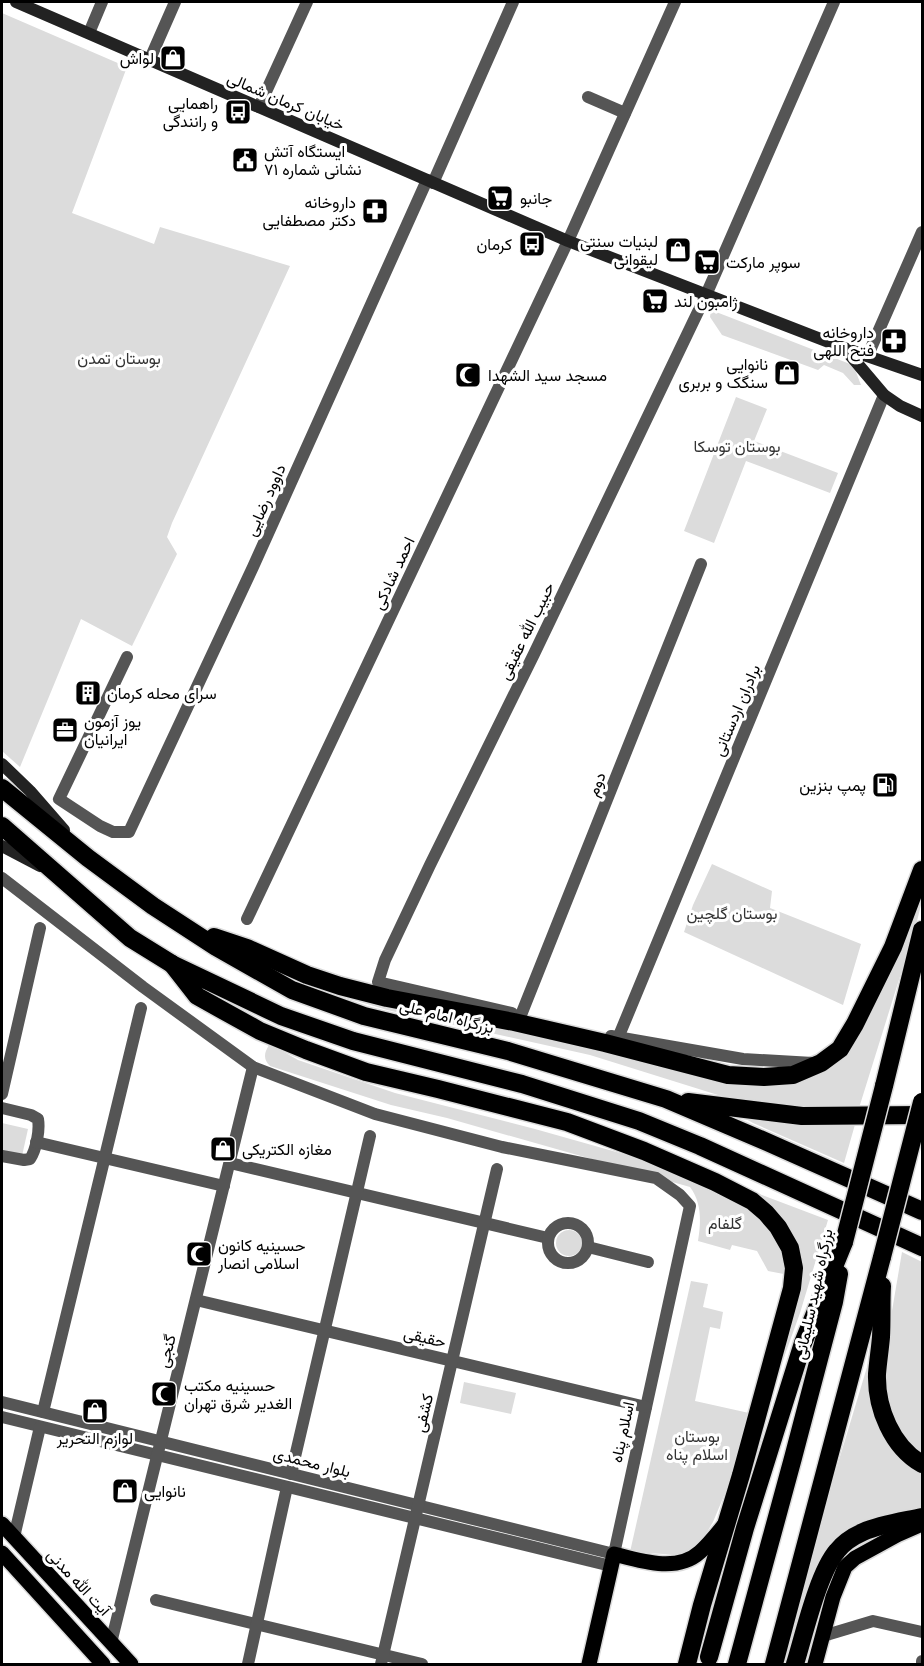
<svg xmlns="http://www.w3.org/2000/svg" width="924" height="1666" viewBox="0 0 924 1666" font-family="'PT Sans',Vazirmatn,sans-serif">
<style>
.green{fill:#dcdcdc}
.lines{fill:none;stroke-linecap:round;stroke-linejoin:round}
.primary-casing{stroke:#dbdbdb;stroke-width:18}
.highway-casing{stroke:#dbdbdb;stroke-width:21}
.street{stroke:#555;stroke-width:12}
.secondary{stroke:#222;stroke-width:12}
.primary{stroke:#000;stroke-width:15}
.highway{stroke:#000;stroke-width:18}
.highway-bridge-casing{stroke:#dbdbdb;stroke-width:21;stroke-linecap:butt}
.highway-bridge{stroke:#000;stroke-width:18}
.labels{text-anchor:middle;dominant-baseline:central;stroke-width:6;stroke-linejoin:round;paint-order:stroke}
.poi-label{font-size:16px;fill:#000;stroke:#fff;text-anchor:start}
.street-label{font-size:16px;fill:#000;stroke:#fff}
.park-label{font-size:16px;fill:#333;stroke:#fff}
</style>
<rect width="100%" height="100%" fill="#fff"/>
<g class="green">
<path d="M 2,13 L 127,67 L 72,213 L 154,244 L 160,227 L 290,266 L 172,523 L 167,537 L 177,554 L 132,646 L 81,619 L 20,767 L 2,751 Z"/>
<path d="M 711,310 L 850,364 L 856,372 L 861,385 L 854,385 L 843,373 L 824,365 L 818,370 L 722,335 L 710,317 Z"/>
<path d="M 736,397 L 767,409 L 754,441 L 838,473 L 830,493 L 746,461 L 714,543 L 684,531 Z"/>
<path d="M 712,864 L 772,891 L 770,908 L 861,944 L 843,1005 L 684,932 L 693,905 Z"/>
<path d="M 922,883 L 922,901 L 916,925 L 859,1108 L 797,1109 L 734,1100 L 590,1055 L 387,1010 L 326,991 L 289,976 L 543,1034 L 683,1070 L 824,1069 Z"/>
<path d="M 269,1045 L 272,1045 L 298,1060 L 395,1093 L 535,1129 L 666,1166 L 754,1210 L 778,1235 L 789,1275 L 768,1271 L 757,1251 L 732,1245 L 730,1250 L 698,1241 C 701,1222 702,1203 690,1187 L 447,1118 L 391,1105 L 270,1066 C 263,1059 264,1053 269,1045 Z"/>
<path d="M 737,1114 L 856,1121 L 844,1163 L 753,1123 Z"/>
<path d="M 2,1123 L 28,1129 L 22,1156 L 2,1151 Z"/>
<path d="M 749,1190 L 828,1220 L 800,1313 L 774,1385 L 799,1284 Z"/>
<circle cx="569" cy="1243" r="13"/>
<path d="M 902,1252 L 922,1262 L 922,1457 L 907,1442 L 896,1426 L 883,1385 L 885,1352 Z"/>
<path d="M 691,1281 L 708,1284 L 703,1307 L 723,1312 L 720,1329 L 710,1327 L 695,1401 L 749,1413 L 731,1479 L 713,1522 L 700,1544 L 685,1553 L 680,1555 L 630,1552 Z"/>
<path d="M 877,1334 L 874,1383 L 922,1472 L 922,1508 L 845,1531 L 840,1536 L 787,1664 L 783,1664 L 826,1503 Z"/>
<path d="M 464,1382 L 516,1393 L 511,1414 L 460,1403 Z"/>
</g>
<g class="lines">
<defs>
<g id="primary">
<path d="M 2,1524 L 131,1664"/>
<path d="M 2,1553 L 103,1664"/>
<path d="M 589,1664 L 614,1554 C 641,1561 677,1573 700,1552 C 709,1544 717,1534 725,1524"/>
<path d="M 815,1664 L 833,1597 L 845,1567 L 855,1558 L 897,1535 L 922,1524"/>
</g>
<g id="highway">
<path d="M 2,788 L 88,858 L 153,906 L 216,947 L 292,990 L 364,1016 L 508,1051 L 666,1099 L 767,1142 L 922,1211"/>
<path d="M 2,826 L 130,938 L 172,964 L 281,1016 L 353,1041 L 522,1084 L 639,1121 L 700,1146 L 922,1247"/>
<path d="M 214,937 L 247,948 L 307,975 L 340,986 L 387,998 L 514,1022 L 605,1043 L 728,1075 L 764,1077 L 793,1075 L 821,1063 L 840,1049 L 855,1024 L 893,947 L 922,870"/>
<path d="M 172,964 L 197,996 L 260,1031 L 306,1050 L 366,1072 L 438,1089 L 567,1122 L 644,1151 L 715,1182 L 752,1201 L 766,1213 L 778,1227 L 790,1248 L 794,1268 L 792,1288 L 741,1475 L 702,1605 L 687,1664"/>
<path d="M 884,1086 L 922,930"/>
<path d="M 688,1102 L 802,1116 L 922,1115"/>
<path d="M 882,1286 C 881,1303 882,1320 881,1337 C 880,1349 878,1361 877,1374 C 876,1408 892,1447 922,1464"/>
<path d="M 709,1657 L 745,1528 L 803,1343 L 844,1242"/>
<path d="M 737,1664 L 793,1458 L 834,1302 L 839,1274"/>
<path d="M 774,1664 L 882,1257"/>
<path d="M 795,1664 C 804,1635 818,1573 837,1551 C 844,1542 854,1536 863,1532 C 881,1524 904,1521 922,1517"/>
</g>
</defs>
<use href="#primary" class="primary-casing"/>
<use href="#highway" class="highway-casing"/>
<g class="street">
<path d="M 89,33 L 102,2"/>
<path d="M 150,59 L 175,2"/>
<path d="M 588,97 L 625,113"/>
<path d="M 259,107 L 307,2"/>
<path d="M 433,183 L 513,2"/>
<path d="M 868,355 L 922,232"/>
<path d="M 127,657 L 59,799 L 100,826 L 113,832 L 129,832 L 253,567 L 427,180"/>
<path d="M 2,878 L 143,987 L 253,1067 L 375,1114 L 502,1147 L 656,1178 L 680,1195 L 690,1206 L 614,1554 L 2,1402"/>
<path d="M 247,919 L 568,241 L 675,2"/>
<path d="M 512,1013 L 378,982 L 385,960 L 430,865 L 534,654 L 706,295 L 834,2"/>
<path d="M 521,1015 L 701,564"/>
<path d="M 611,1036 L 743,1059 L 813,1063"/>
<path d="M 618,1038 L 884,395"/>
<path d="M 2,1094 L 40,928"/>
<path d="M 2,1108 L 31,1115 L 38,1119 C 40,1131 36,1150 30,1159 L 24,1160 L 2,1156"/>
<path d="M 36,1142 L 224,1186"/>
<path d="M 230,1163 L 548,1238"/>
<circle cx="568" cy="1243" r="20"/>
<path d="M 588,1247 L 648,1262"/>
<path d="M 196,1300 L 646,1407"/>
<path d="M 43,1412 L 141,1008"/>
<path d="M 2,1417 L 611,1566"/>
<path d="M 291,1474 L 370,1136"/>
<path d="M 14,1537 L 40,1427"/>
<path d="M 156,1600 L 422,1664"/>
<path d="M 823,1636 L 873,1621 L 922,1632"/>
<path d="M 111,1643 L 253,1067"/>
<path d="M 248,1664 L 287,1487"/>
<path d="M 381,1664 L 497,1169"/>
<path d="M 922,1664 L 922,1661"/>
</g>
<g class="secondary">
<path d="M 16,2 L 568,241 L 844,348 L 922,375"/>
<path d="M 845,349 L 884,395 L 900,406 L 922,416"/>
<path d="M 2,764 L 30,791 L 64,830"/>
<path d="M 2,846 L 40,866"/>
</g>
<use href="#primary" class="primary"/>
<use href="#highway" class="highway"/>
<defs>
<g id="highway-bridge">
<path d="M 844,1242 L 884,1086"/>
<path d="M 882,1257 L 922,1102"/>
</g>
</defs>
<use href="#highway-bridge" class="highway-bridge-casing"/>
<use href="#highway-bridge" class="highway-bridge"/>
</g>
<defs>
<symbol id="shop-square" viewBox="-11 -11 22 22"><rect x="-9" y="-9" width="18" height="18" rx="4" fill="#000" stroke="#fff"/><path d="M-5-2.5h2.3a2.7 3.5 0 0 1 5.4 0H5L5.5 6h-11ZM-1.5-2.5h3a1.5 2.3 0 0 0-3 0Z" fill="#fff"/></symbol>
<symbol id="bus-square" viewBox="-11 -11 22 22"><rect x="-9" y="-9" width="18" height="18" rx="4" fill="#000" stroke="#fff"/><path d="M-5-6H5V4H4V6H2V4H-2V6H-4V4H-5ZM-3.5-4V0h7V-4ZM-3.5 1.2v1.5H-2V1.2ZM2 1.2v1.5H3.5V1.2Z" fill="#fff"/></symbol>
<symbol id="civic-square" viewBox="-11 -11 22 22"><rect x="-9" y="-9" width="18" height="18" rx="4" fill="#000" stroke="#fff"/><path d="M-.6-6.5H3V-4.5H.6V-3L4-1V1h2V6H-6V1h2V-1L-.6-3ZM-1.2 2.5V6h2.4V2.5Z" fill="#fff"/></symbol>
<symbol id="supermarket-square" viewBox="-11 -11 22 22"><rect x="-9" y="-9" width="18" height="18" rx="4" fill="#000" stroke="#fff"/><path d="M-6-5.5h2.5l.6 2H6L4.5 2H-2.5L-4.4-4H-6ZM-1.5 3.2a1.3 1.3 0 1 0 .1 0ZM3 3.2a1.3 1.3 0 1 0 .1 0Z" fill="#fff"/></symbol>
<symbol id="pharmacy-square" viewBox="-11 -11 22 22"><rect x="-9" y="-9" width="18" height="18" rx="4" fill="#000" stroke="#fff"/><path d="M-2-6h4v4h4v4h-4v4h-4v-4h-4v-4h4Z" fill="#fff"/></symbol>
<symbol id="mosque-square" viewBox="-11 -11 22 22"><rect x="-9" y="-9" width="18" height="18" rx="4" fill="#000" stroke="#fff"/><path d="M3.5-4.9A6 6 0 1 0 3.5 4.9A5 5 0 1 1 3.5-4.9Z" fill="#fff"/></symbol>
<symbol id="building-square" viewBox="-11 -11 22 22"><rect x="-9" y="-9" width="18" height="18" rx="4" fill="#000" stroke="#fff"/><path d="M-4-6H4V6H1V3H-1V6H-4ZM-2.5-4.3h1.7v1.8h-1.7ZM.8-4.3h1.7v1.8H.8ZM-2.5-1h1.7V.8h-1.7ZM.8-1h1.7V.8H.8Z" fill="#fff"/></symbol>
<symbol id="office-square" viewBox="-11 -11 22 22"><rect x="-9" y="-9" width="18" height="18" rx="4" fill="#000" stroke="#fff"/><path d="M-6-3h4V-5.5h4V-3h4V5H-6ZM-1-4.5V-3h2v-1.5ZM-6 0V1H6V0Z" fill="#fff"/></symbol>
<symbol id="fuel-square" viewBox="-11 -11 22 22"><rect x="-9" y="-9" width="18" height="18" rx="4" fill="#000" stroke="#fff"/><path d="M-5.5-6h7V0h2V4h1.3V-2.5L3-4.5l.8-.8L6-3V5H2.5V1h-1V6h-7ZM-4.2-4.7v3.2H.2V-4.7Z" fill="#fff"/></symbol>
</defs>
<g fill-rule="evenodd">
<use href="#shop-square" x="158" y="43" width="30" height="30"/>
<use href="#bus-square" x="223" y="97" width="30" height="30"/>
<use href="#civic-square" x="230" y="145" width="30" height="30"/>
<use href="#supermarket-square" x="485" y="183" width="30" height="30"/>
<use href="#pharmacy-square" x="360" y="196" width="30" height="30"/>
<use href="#bus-square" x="517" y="229" width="30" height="30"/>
<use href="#shop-square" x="663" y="235" width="30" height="30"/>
<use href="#supermarket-square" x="692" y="247" width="30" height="30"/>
<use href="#supermarket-square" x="640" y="286" width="30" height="30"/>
<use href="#pharmacy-square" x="879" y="326" width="30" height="30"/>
<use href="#shop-square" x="772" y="358" width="30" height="30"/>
<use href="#mosque-square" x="453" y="360" width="30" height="30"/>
<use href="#building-square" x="73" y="678" width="30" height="30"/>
<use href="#office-square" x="50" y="715" width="30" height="30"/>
<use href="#fuel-square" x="870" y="770" width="30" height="30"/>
<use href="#shop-square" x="208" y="1134" width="30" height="30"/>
<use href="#mosque-square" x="184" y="1239" width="30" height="30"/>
<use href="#mosque-square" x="149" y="1379" width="30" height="30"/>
<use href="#shop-square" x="80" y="1396" width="30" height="30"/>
<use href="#shop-square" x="110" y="1476" width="30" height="30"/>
</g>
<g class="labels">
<g class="poi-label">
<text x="154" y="58" text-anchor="end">لواش</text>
<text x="218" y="103" text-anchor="end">راهمایی<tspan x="218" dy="18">و رانندگی</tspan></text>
<text x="264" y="151">ایستگاه آتش<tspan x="264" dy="18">نشانی شماره ۷۱</tspan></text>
<text x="520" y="198">جانبو</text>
<text x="356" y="202" text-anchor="end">داروخانه<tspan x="356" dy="18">دکتر مصطفایی</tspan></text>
<text x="658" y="241" text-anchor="end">لبنیات سنتی<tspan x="658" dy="18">لیقوانی</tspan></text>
<text x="512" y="244" text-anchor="end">کرمان</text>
<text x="726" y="262">سوپر مارکت</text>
<text x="674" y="301">ژامبون لند</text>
<text x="874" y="332" text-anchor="end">داروخانه<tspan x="874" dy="18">فتح اللهی</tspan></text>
<text x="768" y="364" text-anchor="end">نانوایی<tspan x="768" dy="18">سنگک و بربری</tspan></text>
<text x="488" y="375">مسجد سید الشهدا</text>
<text x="107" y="693">سرای محله کرمان</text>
<text x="84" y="721">یوز آزمون<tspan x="84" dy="18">ایرانیان</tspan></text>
<text x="866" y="785" text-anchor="end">پمپ بنزین</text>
<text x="242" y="1149">مغازه الکتریکی</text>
<text x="218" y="1245">حسینیه کانون<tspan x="218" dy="18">اسلامی انصار</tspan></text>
<text x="184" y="1385">حسینیه مکتب<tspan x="184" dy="18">الغدیر شرق تهران</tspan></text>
<text x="95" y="1438" text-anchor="middle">لوازم التحریر</text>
<text x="144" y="1491">نانوایی</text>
</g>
<g class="street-label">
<text transform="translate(286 101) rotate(23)">خیابان کرمان شمالی</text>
<text transform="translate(265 500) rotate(-66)">داوود رضایی</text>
<text transform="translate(393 573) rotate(-65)">احمد شادکی</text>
<text transform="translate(526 631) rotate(-64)">حبیب الله عقیقی</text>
<text transform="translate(736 710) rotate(-67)">برادران اردستانی</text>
<text transform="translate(596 784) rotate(-68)">دوم</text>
<text transform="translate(447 1016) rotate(14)">بزرگراه امام علی</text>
<text transform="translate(813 1294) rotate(-78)">بزرگراه شهید سلیمانی</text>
<text transform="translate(425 1337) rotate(13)">حقیقی</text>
<text transform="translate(166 1351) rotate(-76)">گنجی</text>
<text transform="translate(423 1413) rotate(-77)">کشفی</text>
<text transform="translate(622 1432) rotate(-78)">اسلام پناه</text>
<text transform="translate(312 1462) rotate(14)">بلوار محمدی</text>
<text transform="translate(79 1582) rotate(47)">آیت الله مدنی</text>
</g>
<g class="park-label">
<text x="119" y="358">بوستان تمدن</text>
<text x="737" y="446">بوستان توسکا</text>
<text x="732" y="913">بوستان گلچین</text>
<text x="725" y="1223">گلفام</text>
<text x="697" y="1436">بوستان<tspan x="697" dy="18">اسلام پناه</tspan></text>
</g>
</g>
<rect width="924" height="1666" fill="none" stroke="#000000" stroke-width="6"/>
</svg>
